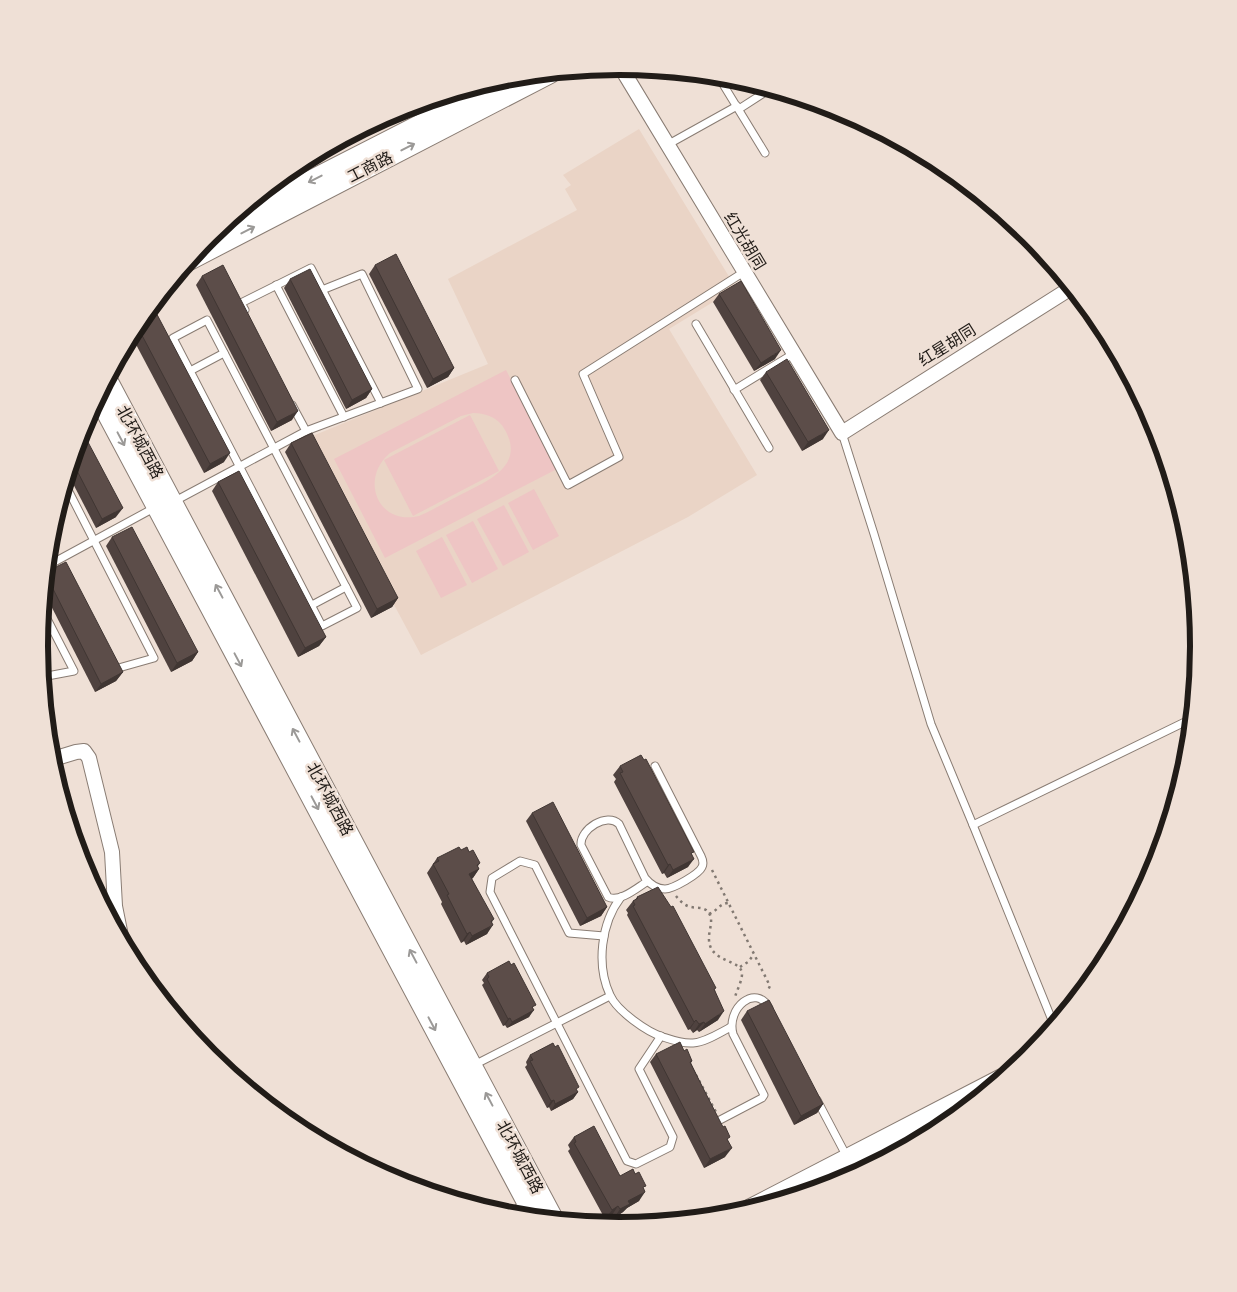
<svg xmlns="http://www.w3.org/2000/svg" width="1237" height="1292" viewBox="0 0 1237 1292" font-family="Raleway,'Noto Sans SC',sans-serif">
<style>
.built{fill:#ead4c6}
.green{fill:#eec5c4;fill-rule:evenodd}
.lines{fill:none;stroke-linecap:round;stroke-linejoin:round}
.service-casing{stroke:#897c73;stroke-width:9}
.minor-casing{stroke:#897c73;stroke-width:16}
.tertiary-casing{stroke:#897c73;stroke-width:20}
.secondary-casing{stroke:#897c73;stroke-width:22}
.path{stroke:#827972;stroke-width:2.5;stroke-dasharray:2.5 4;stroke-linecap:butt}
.service{stroke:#fff;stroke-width:7}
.minor{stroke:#fff;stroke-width:14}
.tertiary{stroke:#fff;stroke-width:18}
.secondary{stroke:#fff;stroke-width:20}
.wall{fill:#4f423f}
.shaded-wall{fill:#403633}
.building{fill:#5c4d49;stroke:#403633}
.oneway{stroke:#9b9997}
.labels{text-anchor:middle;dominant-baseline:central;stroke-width:5;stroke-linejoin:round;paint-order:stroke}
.street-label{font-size:16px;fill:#211c18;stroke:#efe0d6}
.rim{fill:none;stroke:#211c18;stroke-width:6}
</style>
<rect width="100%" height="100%" fill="#efe0d6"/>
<path class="built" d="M 639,129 L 736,288 L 669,329 L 757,475 L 688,517 L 421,655 L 305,439 L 488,364 L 448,279 L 577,210 L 565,189 L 571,185 L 563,175 Z"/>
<g class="green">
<path d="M 506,370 L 557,469 L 385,558 L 334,459 ZM 473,413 C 486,413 499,418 505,430 C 526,467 485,482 460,495 C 446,502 433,510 419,516 C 378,526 359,479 390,453 L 461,416 Z"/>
<path d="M 470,415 L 499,471 L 413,516 L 384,460 Z"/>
<path d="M 534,489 L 559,536 L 533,550 L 508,503 Z"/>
<path d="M 504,505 L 529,552 L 503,566 L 477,519 Z"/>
<path d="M 473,521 L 498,569 L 472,583 L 446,535 Z"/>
<path d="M 442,537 L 467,585 L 441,598 L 416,551 Z"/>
</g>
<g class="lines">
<defs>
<g id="service">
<path d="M 718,76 L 765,153"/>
<path d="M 739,109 L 770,89"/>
<path d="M 667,145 L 737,106"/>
<path d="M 276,285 L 344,417"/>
<path d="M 245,310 L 241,303 L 311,268 L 381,403"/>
<path d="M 207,320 L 357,608 L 322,626 L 173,338 Z"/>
<path d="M 696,324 L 769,448"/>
<path d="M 190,371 L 224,353"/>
<path d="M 515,380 L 568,485 L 619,457 L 583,374 L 744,272"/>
<path d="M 734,390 L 793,354"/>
<path d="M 292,405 L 306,431"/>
<path d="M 842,433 L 874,534 L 931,724 L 973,825 L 1191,719"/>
<path d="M 65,484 L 154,658 L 115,669"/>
<path d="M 175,501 L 306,431 L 418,389 L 362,274 L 322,290"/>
<path d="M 47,566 L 154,508"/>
<path d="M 312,605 L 346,587"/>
<path d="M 42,677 L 74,671 L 42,609"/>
<path d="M 973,825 L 1054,1025"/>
<path d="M 648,881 C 638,887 620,903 608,897 L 581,845 C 580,829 607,812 619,824 L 645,878 C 650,884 656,889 665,889 C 673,889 699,874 702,867 C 704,863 703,860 701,856 L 655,766"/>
<path d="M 621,897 C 601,923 596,965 610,995 C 617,1011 647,1032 663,1037 C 672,1040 683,1044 693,1043 C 706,1042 719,1033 731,1027"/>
<path d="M 604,936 L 569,933 L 535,865 L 520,861 L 492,878 L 490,892 L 627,1161 L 636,1164 L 670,1147 L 673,1137 L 639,1069 L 661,1036"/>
<path d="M 474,1065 L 610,996"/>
<path d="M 817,1100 L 847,1157"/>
<path d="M 720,1120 L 762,1098 L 764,1095 L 733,1034 C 726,1008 756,983 769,1008"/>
</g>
<g id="minor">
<path d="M 620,66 L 842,433 L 1071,288"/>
<path d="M 50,760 L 76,752 L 84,751 L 89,758 L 112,852 L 115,906 L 122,941"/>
<path d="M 512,1215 L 529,1206"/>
</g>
<path id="tertiary" d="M 747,1210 L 1002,1078"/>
<g id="secondary">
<path d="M 218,228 L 514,77"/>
<path d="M 189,260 L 550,73"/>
<path d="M 107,380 L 553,1219"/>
<path d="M 98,396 L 535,1217"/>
</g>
</defs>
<use href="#service" class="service-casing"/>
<use href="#minor" class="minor-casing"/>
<use href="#tertiary" class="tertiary-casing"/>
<use href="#secondary" class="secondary-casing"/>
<g class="path">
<path d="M 712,870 L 770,986 L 767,992"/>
<path d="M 676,896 C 680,901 685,906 691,907 C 696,908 702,907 706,910 C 716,918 708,930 709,940 C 710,963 742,959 742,974 C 742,981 737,990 735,997"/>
<path d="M 709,914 C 717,911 719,904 728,903"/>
<path d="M 740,967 L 748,962 L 754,954"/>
<path d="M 696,1075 L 716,1112"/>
</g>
<use href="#service" class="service"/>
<use href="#minor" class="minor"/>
<use href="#tertiary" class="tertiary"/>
<use href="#secondary" class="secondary"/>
</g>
<g class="wall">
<path d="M 375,265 L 454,368 L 448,377 L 427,388 L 369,274 Z"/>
<path d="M 202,276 L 292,420 L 271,431 L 196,285 Z"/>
<path d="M 290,279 L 372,389 L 366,398 L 346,409 L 284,288 Z"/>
<path d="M 719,294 L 775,359 L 754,371 L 713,302 Z"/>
<path d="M 137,324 L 224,462 L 204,473 L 131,335 Z"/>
<path d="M 766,372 L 823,439 L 802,451 L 760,380 Z"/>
<path d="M 81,429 L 116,517 L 96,528 L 68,474 Z"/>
<path d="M 291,443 L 398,598 L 392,607 L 371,618 L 285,452 Z"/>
<path d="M 218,482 L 326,637 L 319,646 L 298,657 L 212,491 Z"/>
<path d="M 112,537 L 198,652 L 192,661 L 171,672 L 106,546 Z"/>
<path d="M 46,572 L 123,672 L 116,681 L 95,692 L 44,592 Z"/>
<path d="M 620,766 L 692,854 L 688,867 L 667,878 L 664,873 L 662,874 L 614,782 L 616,779 L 613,775 Z"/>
<path d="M 532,813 L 607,907 L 601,916 L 580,926 L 526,821 Z"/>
<path d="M 461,850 L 478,867 L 479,869 L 472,879 L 492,922 L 487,934 L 466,945 L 464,941 L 461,943 L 441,904 L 442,902 L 427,873 L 437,858 Z"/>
<path d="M 637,897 L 715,990 L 718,1020 L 699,1032 L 697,1030 L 693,1033 L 690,1029 L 688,1030 L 627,915 L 628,913 L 626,910 L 633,901 L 635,900 Z"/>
<path d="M 511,965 L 533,1008 L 529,1017 L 507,1028 L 505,1025 L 503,1026 L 482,985 L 484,983 L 482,980 L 487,973 Z"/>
<path d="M 747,1011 L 823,1104 L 817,1113 L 794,1125 L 741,1020 Z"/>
<path d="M 684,1051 L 692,1061 L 691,1063 L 728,1141 L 725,1157 L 704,1168 L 650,1062 L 656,1054 Z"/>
<path d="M 530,1055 L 577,1091 L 578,1092 L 573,1099 L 551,1111 L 549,1107 L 547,1108 L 525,1067 L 527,1065 L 526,1062 Z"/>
<path d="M 574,1137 L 620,1176 L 643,1189 L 639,1201 L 627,1208 L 623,1212 L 614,1218 L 612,1215 L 605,1219 L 568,1151 L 570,1149 L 568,1145 Z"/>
</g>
<g class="shaded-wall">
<path d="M 781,350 L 775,359 L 754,371 L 761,363 Z"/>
<path d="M 454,368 L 448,377 L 427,388 L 433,379 Z"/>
<path d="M 372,389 L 366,398 L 346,409 L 352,400 Z"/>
<path d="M 298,411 L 292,420 L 271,431 L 277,422 Z"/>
<path d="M 829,430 L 823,439 L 802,451 L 808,442 Z"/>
<path d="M 230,453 L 224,462 L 204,473 L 210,464 Z"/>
<path d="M 123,508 L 116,517 L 96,528 L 102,519 Z"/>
<path d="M 56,543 L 50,552 L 48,553 L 48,548 Z"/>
<path d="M 398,598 L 392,607 L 371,618 L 377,609 Z"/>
<path d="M 326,637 L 319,646 L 298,657 L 305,648 Z"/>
<path d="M 198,652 L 192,661 L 171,672 L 177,663 Z"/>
<path d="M 123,672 L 116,681 L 95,692 L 101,684 Z"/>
<path d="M 694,859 L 688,867 L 667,878 L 673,870 Z"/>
<path d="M 480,863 L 474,872 L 479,869 L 473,878 L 463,883 L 477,865 Z"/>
<path d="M 670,864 L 664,873 L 662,874 L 668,865 Z"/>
<path d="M 607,907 L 601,916 L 580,926 L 587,918 Z"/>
<path d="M 494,919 L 488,928 L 493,925 L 487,934 L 466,945 L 472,936 Z"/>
<path d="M 470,932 L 464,941 L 461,943 L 467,934 Z"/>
<path d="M 534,1010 L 529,1017 L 507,1028 L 512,1022 Z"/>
<path d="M 724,1011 L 718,1020 L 699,1032 L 705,1024 Z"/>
<path d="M 510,1018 L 505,1025 L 503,1026 L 508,1019 Z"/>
<path d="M 696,1020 L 690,1029 L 688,1030 L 694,1022 Z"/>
<path d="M 704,1022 L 697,1030 L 693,1033 L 699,1024 Z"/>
<path d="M 578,1092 L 573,1099 L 551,1111 L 555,1104 Z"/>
<path d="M 554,1100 L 549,1107 L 547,1108 L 551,1101 Z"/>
<path d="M 823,1104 L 817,1113 L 794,1125 L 801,1116 Z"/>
<path d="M 732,1148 L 725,1157 L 704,1168 L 710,1159 Z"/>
<path d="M 645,1192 L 639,1201 L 627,1208 L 623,1212 L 614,1218 L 620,1209 L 628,1201 Z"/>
<path d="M 618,1206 L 612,1215 L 605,1219 L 612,1210 Z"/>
</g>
<g class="building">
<path d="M 396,254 L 454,368 L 433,379 L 375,265 Z"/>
<path d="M 223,265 L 298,411 L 277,422 L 202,276 Z"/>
<path d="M 310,269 L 372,389 L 352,400 L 290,279 Z"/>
<path d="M 741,281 L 781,350 L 761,363 L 719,294 Z"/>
<path d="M 152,305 L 230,453 L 210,464 L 136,324 Z"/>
<path d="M 787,359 L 829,430 L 808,442 L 766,372 Z"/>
<path d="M 81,429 L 123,508 L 102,519 L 72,461 Z"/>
<path d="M 312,433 L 398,598 L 377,609 L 291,443 Z"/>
<path d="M 239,471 L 326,637 L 305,648 L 218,482 Z"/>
<path d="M 132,527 L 198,652 L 177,663 L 112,537 Z"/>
<path d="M 50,532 L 56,543 L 48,548 L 50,533 Z"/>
<path d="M 66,562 L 123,672 L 101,684 L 46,575 L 46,572 Z"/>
<path d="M 641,755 L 644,760 L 646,759 L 694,852 L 691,853 L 694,859 L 673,870 L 670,864 L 668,865 L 620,773 L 623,772 L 620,766 Z"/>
<path d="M 553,802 L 607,907 L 587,918 L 532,813 Z"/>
<path d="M 459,847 L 461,850 L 467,847 L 469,852 L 473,850 L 480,863 L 477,865 L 479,869 L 469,874 L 494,919 L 491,921 L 493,925 L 472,936 L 470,932 L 467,934 L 447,895 L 449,894 L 433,864 L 439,861 L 437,858 Z"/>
<path d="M 658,887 L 671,907 L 673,906 L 716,988 L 714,989 L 724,1011 L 705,1024 L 704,1022 L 699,1024 L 696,1020 L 694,1022 L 633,906 L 635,905 L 633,901 L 638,898 L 637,897 Z"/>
<path d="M 509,961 L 511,965 L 514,963 L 536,1005 L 532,1007 L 534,1010 L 512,1022 L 510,1018 L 508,1019 L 487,979 L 489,977 L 487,973 Z"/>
<path d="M 769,1000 L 823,1104 L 801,1116 L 747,1011 Z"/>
<path d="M 680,1042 L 684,1051 L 687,1049 L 692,1061 L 690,1062 L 704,1090 L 723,1127 L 725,1126 L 730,1137 L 727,1139 L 732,1148 L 710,1159 L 656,1054 Z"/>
<path d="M 553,1043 L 555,1047 L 558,1045 L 579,1087 L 576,1089 L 578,1092 L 555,1104 L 554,1100 L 551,1101 L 530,1061 L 533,1060 L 530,1055 Z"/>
<path d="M 594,1126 L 620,1176 L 633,1169 L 635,1174 L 639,1172 L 646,1186 L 643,1187 L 645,1192 L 628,1201 L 630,1204 L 620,1209 L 618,1206 L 612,1210 L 574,1143 L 576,1142 L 574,1137 Z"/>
</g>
<defs><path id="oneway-shaft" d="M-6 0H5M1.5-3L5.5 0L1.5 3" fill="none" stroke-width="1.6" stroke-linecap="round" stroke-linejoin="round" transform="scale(1.25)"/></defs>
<g class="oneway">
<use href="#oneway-shaft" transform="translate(408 147) rotate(-27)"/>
<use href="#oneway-shaft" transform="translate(315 179) rotate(153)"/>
<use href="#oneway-shaft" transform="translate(248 230) rotate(-27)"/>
<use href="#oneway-shaft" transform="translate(121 439) rotate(62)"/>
<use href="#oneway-shaft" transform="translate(219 591) rotate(-118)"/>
<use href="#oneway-shaft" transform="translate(238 660) rotate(62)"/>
<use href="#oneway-shaft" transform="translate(296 735) rotate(-118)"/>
<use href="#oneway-shaft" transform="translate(315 803) rotate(62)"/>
<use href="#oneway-shaft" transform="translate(413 956) rotate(-118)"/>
<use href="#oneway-shaft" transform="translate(432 1024) rotate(62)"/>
<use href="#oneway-shaft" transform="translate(489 1099) rotate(-118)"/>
</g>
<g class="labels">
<g class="street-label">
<text transform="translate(370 167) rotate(-27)">工商路</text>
<text transform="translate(745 241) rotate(59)">红光胡同</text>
<text transform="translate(947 345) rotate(-32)">红星胡同</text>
<text transform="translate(140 442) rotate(62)">北环城西路</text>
<text transform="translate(330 799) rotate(62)">北环城西路</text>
<text transform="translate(520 1157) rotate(62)">北环城西路</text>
</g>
</g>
<path d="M0 0H1237V1292H0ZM48 646a571 571 0 1 1 1142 0a571 571 0 1 1-1142 0Z" fill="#efe0d6" fill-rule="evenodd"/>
<path class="rim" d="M48 646a571 571 0 1 1 1142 0a571 571 0 1 1-1142 0Z"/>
</svg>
